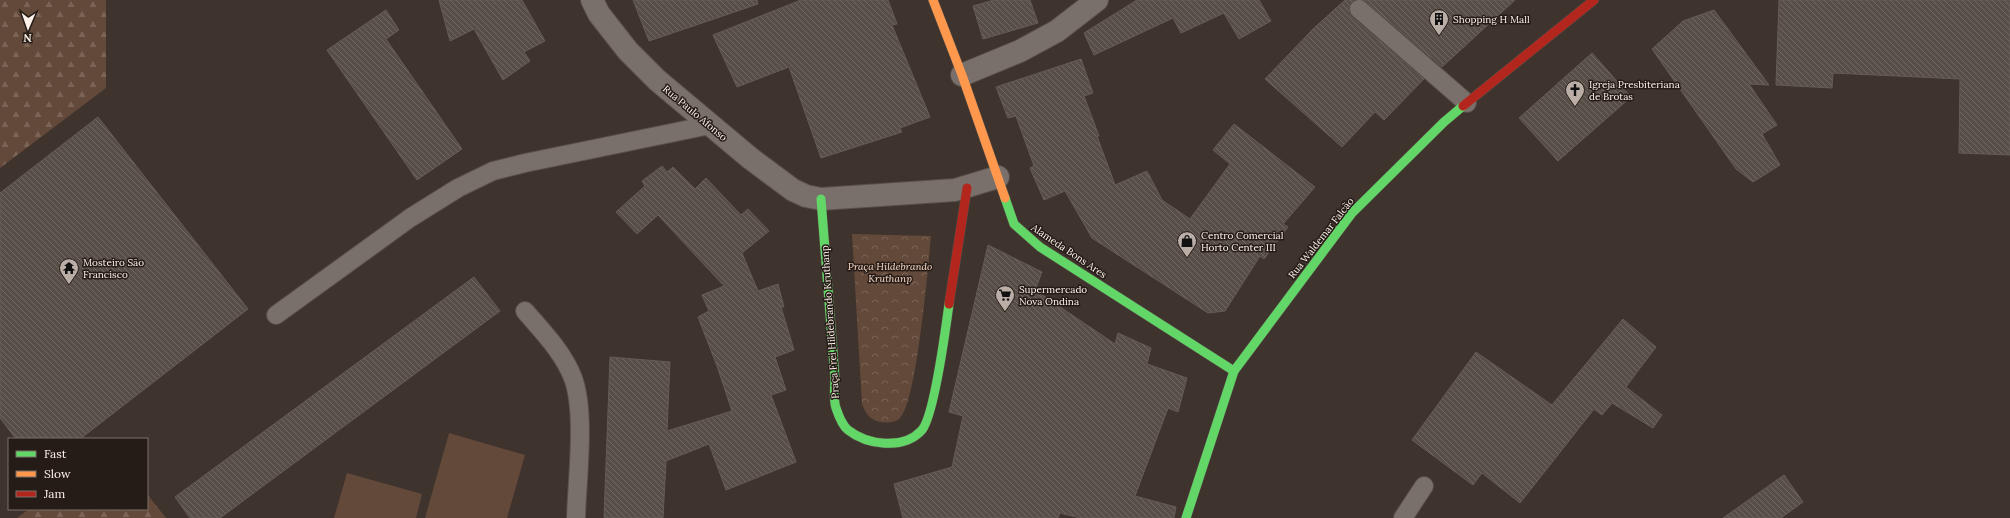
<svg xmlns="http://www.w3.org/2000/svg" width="2010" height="518" viewBox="0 0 2010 518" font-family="Lora,serif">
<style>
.forest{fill:url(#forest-firs)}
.park{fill:url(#park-crowns)}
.garden{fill:#634939}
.building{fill:url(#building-back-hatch);stroke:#655c56}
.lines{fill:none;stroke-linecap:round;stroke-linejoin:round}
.lane-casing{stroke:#584f49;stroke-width:20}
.street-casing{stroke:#584f49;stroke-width:24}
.fast-casing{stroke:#584f49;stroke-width:10}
.slow-casing{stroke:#584f49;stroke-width:10}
.jam-casing{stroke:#584f49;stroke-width:10}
.lane{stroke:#79706b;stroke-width:18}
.street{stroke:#79706b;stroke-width:22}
.fast{stroke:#63d668;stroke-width:9}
.slow{stroke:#ff974d;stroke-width:9}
.jam{stroke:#b3261e;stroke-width:9}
.labels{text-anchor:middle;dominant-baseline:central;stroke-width:3;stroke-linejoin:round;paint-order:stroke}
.poi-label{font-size:10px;fill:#fdf1e9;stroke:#251c17;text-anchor:start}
.street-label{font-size:10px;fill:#fdf1e9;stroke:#251c17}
.park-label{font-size:10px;font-style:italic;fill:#fcdac6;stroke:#251c17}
</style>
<defs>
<pattern id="forest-firs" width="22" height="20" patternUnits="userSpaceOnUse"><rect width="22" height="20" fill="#634939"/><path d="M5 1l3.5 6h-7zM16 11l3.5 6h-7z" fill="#7a6456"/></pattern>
<pattern id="park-crowns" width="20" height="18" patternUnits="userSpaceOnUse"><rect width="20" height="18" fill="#634939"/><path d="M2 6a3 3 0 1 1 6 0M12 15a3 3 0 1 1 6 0" fill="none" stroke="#7a6456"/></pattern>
<pattern id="building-back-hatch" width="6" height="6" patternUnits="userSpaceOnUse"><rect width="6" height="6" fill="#574e48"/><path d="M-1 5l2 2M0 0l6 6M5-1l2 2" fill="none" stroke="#706862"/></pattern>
</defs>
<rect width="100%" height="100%" fill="#3e332d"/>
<g class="forest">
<path d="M 0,0 L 106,0 L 106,88 L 0,168 Z"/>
<path d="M 147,494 L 166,518 L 17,518 L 29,509 L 147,509 Z"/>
</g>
<path class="park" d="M 852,234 L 931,236 C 928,266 917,401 900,418 C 895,423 887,423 880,422 C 870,420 866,414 862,404 Z"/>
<g class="garden">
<path d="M 449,433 L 525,455 L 507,518 L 425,518 Z"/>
<path d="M 347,473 L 422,494 L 416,518 L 334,518 Z"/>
</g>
<g class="building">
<path d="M 439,0 L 522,0 L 545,41 L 524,52 L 530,61 L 503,80 L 474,29 L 450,41 Z"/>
<path d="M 633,0 L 757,0 L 758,4 L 649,41 Z"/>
<path d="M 801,0 L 888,0 L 897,24 L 892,25 L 930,117 L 900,128 L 902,132 L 821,158 L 789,67 L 737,87 L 713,35 Z"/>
<path d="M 994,0 L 1030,0 L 1038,23 L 983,39 L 973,6 Z"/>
<path d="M 1137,0 L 1259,0 L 1271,21 L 1239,39 L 1224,13 L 1181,33 L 1173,18 L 1094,55 L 1084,33 Z"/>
<path d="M 1345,0 L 1354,0 L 1349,7 L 1352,17 L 1424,79 L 1384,120 L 1375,112 L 1342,147 L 1265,79 L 1314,28 Z"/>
<path d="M 1364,0 L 1515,0 L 1442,67 Z"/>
<path d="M 1779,0 L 2010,0 L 2010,155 L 1959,153 L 1960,79 L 1833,73 L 1832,88 L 1776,85 Z"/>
<path d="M 386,10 L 399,30 L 386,39 L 462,149 L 417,180 L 327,50 Z"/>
<path d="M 1714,10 L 1769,85 L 1749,84 L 1777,125 L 1762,134 L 1780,165 L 1753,182 L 1736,169 L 1652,49 L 1683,21 Z"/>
<path d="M 1592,53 L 1631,97 L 1558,161 L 1519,118 Z"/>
<path d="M 1081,59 L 1093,93 L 1084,96 L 1099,136 L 1097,136 L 1115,185 L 1147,171 L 1162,200 L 1190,219 L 1230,164 L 1213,150 L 1234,124 L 1315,187 L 1283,224 L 1288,227 L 1264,259 L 1260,256 L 1225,311 L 1208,313 L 1092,238 L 1065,191 L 1044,200 L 1030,168 L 1034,166 L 1016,116 L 1008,118 L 996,87 Z"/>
<path d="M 98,117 L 248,309 L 80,439 L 16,439 L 0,418 L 0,193 Z"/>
<path d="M 662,166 L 667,172 L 673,167 L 695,189 L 706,178 L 741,215 L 748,209 L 769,231 L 742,253 L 758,291 L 778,284 L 784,307 L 781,307 L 794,350 L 775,357 L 786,390 L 771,395 L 796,462 L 726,490 L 709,444 L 666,461 L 663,518 L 604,518 L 610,357 L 670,362 L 667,431 L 732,411 L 717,366 L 698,317 L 709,311 L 702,295 L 724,286 L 658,215 L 637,234 L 616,212 L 645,186 L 642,181 Z"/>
<path d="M 988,245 L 1042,272 L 1035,290 L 1115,344 L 1118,333 L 1151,348 L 1147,364 L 1187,378 L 1178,412 L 1168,408 L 1135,496 L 1176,507 L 1174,518 L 1080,518 L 1060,513 L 1058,518 L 903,518 L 894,484 L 952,467 L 963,416 L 949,412 Z"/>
<path d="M 474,277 L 500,311 L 220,518 L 190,518 L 175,497 Z"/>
<path d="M 1623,319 L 1656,347 L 1626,387 L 1662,415 L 1653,428 L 1612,403 L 1602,415 L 1594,409 L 1520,503 L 1482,473 L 1473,485 L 1412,440 L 1476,352 L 1552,405 Z"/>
<path d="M 1784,475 L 1803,502 L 1781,518 L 1723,518 Z"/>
</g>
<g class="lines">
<defs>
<g id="lane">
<path d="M 1359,9 L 1467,103"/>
<path d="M 525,311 C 543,332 563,352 573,378 C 586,413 577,479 576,518"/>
<path d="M 276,315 L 410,218 L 458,188 L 493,171 L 525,163 L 710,125"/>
<path d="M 1403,518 L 1424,486"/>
</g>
<g id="street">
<path d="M 592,0 L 599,14 L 628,51 L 657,80 L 750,158 L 793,190 L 806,196 L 821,199 L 955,190 L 998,177"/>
<path d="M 962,75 L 1020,51 L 1057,31 L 1097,0"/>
</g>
<g id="fast">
<path d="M 1005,198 L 1014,224 L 1040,247 L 1234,371"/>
<path d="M 821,199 L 835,378 C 835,387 833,400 836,408 C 838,414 843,426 848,430 C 867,445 903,450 921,431 C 934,419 946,326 949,304"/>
<path d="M 1186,518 L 1234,371 L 1352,213 L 1444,122 L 1463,106"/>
</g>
<path id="slow" d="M 933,0 L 962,75 L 1005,198"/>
<g id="jam">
<path d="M 1463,106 L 1594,0"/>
<path d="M 949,304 L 967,188"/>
</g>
</defs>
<use href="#lane" class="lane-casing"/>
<use href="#street" class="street-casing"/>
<use href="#fast" class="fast-casing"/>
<use href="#slow" class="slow-casing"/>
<use href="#jam" class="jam-casing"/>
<use href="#lane" class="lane"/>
<use href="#street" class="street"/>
<use href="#fast" class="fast"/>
<use href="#slow" class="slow"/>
<use href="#jam" class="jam"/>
</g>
<defs>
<symbol id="building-pin" viewBox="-11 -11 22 30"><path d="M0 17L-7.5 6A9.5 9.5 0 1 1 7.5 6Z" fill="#baaea7" stroke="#251c17"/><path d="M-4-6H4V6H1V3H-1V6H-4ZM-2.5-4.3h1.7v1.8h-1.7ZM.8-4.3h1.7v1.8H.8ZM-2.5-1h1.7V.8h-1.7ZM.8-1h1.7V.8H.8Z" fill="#111"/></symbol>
<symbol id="church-pin" viewBox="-11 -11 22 30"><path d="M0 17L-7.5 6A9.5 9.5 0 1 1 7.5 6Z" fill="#baaea7" stroke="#251c17"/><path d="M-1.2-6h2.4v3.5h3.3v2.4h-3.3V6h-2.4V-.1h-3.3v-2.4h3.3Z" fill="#111"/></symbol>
<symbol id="shop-pin" viewBox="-11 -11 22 30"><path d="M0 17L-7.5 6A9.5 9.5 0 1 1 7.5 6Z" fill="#baaea7" stroke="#251c17"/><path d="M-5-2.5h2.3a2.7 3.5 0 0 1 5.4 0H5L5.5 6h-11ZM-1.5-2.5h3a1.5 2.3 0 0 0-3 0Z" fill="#111"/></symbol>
<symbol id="temple-pin" viewBox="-11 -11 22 30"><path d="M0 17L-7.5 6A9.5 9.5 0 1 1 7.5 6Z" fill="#baaea7" stroke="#251c17"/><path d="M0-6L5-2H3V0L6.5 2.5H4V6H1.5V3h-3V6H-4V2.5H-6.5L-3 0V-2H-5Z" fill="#111"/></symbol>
<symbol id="supermarket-pin" viewBox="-11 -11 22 30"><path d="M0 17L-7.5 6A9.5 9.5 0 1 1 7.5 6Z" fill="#baaea7" stroke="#251c17"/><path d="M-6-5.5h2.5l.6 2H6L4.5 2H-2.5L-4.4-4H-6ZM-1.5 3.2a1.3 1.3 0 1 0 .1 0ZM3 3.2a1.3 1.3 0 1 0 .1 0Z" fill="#111"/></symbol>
</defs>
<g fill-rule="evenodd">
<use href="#building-pin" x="1428" y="8" width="22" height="30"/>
<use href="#church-pin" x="1564" y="79" width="22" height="30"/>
<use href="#shop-pin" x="1176" y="230" width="22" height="30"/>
<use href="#temple-pin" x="58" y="257" width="22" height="30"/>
<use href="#supermarket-pin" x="994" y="284" width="22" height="30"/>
</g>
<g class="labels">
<g class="poi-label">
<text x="1453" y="19">Shopping H Mall</text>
<text x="1589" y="84">Igreja Presbiteriana<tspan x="1589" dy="12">de Brotas</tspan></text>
<text x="1201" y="235">Centro Comercial<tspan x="1201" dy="12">Horto Center III</tspan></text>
<text x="83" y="262">Mosteiro São<tspan x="83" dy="12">Francisco</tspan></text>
<text x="1019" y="289">Supermercado<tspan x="1019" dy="12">Nova Ondina</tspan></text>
</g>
<g class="street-label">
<text transform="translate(695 113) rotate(40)">Rua Paulo Afonso</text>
<text transform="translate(1321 238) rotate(-52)">Rua Waldemar Falcão</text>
<text transform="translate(1069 251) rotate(34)">Alameda Bons Ares</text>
<text transform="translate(830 322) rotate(-94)">Praça Frei Hildebrando Kruthanp</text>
</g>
<g class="park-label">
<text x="890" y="266">Praça Hildebrando<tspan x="890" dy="12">Kruthanp</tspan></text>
</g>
</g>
<rect x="8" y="438" width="140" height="72" fill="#251c17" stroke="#7b716b"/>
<rect x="16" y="451" width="20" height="6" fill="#63d668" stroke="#7b716b"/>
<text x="44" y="458" font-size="12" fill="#fdf1e9">Fast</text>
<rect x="16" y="471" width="20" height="6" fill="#ff974d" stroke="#7b716b"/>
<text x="44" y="478" font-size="12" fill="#fdf1e9">Slow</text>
<rect x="16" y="491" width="20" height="6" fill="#b3261e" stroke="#7b716b"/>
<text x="44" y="498" font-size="12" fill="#fdf1e9">Jam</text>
<g transform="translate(28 28) rotate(182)" stroke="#251c17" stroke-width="3" paint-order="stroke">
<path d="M0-3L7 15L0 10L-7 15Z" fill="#fdf1e9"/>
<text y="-6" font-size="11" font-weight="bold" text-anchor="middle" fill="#fdf1e9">N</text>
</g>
</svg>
